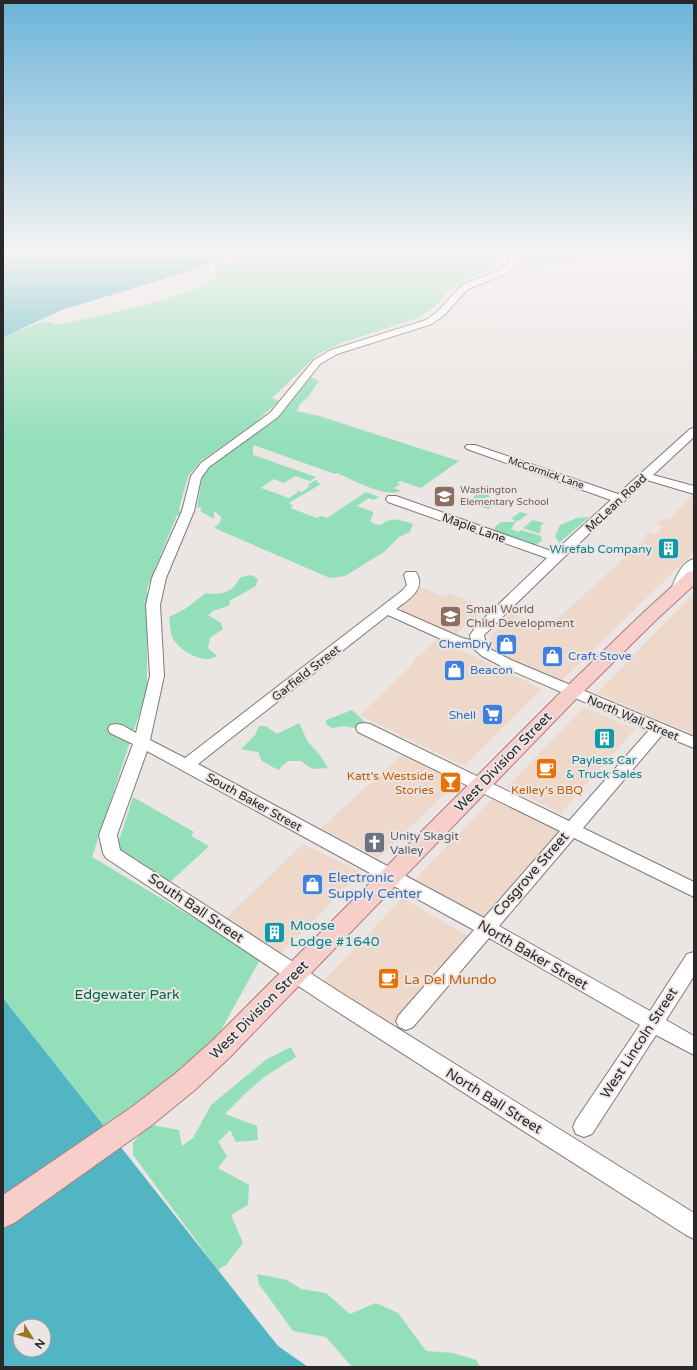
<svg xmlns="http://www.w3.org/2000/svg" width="697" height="1370" viewBox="0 0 697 1370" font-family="'Varela Round',sans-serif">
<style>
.commercial{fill:#edd8ca}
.green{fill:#93dfba}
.water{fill:#52b5c4;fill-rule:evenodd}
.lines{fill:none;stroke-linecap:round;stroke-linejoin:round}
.minor-casing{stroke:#7f7a79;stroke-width:2}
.major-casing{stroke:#ad7e7b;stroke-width:2}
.minor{fill:#fff;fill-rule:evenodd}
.major{fill:#f8cecb;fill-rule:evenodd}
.labels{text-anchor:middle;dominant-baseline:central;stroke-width:4;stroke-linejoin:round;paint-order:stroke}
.far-street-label{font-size:10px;fill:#292727;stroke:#ebe5e3}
.far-education-label{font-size:10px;fill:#785e54;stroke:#ebe5e3;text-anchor:start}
.street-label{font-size:12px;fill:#292727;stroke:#ebe5e3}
.culture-label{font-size:12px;fill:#0d838f;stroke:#ebe5e3;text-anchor:end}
.education-label{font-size:12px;fill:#785e54;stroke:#ebe5e3;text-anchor:start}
.shop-label{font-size:12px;fill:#366cbe;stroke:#ebe5e3;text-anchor:end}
.food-label{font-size:12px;fill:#c56008;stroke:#ebe5e3;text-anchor:end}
.worship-label{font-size:12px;fill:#5b616d;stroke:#ebe5e3;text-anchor:start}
.near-street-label{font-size:14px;fill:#292727;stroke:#ebe5e3}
.near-shop-label{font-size:14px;fill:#366cbe;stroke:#ebe5e3;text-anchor:start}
.near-culture-label{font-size:14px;fill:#0d838f;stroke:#ebe5e3;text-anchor:start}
.near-food-label{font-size:14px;fill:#c56008;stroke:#ebe5e3;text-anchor:start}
.near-park-label{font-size:14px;fill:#006746;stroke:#ebe5e3}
</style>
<rect width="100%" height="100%" fill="#ebe5e3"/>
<g class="commercial">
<path d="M 694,493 L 694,552 L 561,681 L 509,658 L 495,650 L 491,637 L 510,613 L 544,627 L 563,614 L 642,542 L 648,532 L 656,535 L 663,527 L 656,524 L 663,518 L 669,520 Z"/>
<path d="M 421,587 L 444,597 L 449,593 L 484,608 L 455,635 L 404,613 L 401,608 Z"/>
<path d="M 694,593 L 694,735 L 597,693 Z"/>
<path d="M 438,639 L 542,689 L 464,766 L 360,715 L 409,668 L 415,659 Z"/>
<path d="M 584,707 L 635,729 L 561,813 L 507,787 Z"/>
<path d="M 403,754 L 458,781 L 378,858 L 321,828 Z"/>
<path d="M 493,798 L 560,832 L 485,918 L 415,879 Z"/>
<path d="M 303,844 L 361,872 L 279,955 L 226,918 Z"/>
<path d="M 402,898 L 470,937 L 390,1028 L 321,984 Z"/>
</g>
<g class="green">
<path d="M 256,251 L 503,251 L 504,254 L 494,267 L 449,288 L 438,304 L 420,317 L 341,343 L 318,354 L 272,398 L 279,401 L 252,425 L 201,461 L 188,476 L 179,509 L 181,515 L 177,515 L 147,588 L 147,690 L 92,857 L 261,958 L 200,1068 L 114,1138 L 3,998 L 3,336 L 45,321 L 58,325 L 150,304 L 191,291 L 217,277 L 214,267 Z"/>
<path d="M 523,251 L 583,251 L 581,258 L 570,263 L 558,264 L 522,266 L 524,258 Z"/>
<path d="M 311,377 L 319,381 L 308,397 L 300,404 L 297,411 L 319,416 L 459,461 L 421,488 L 400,481 L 397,483 L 400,484 L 394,488 L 401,491 C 384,498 354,480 337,473 L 335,474 L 253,445 L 253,455 L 316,477 L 310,481 L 295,476 L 284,483 L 274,479 L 261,488 L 289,498 L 298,492 L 296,490 L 302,492 L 310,486 L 307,485 L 316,480 L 318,480 L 316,482 L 321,484 L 289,503 L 293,506 L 290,508 L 317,518 L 321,516 L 327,518 L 366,492 L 379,497 L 373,500 L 369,498 L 357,506 L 373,512 L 373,515 L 370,521 L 374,524 L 381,525 C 392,516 400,520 413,524 L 410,532 L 399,537 L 384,552 L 345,576 L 330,578 L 214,528 L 220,523 L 221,517 L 214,511 L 214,519 L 200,511 L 202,508 L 197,507 L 203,473 L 218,460 L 276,417 Z"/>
<path d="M 472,489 L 485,490 L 490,497 L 484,498 L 482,500 L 493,504 L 493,506 L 490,507 L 489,509 L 471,504 L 473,498 L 478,493 L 472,491 Z"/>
<path d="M 520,512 L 528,514 L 520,520 L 516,521 L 511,529 L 518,532 L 521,530 L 541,536 L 542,541 L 536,545 L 495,531 L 495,527 L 501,522 L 513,522 L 515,520 L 511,519 Z"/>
<path d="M 589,517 L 559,543 L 555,536 L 560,525 L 577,518 Z"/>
<path d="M 533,520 L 544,523 L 541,526 L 540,534 L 523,528 Z"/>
<path d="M 252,575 L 258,579 L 256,586 L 229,601 L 230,605 L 213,611 L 208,615 L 221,623 L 223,629 L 210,638 L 208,648 L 217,656 C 215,657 211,659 208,659 C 196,660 175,647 172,636 C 170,630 170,623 169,617 L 185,609 L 206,593 L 211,594 L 223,593 L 232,589 L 241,577 Z"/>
<path d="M 352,710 L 366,723 L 360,729 L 343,726 L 332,728 L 326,724 L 326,720 Z"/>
<path d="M 299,723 L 308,742 L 320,755 L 328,768 L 312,769 L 301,761 L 288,761 L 278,770 L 262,761 L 258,752 L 241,749 L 255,735 L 259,726 L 266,726 L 277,734 Z"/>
<path d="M 133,797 L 194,832 L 191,836 L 209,846 L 169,883 L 116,850 Z"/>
<path d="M 291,1047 L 296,1057 L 267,1075 L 250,1089 L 225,1114 L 257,1126 L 258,1140 L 236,1142 L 230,1130 L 218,1142 L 227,1156 L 218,1168 L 249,1185 L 248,1205 L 231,1215 L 243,1243 L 226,1265 L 218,1270 L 133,1155 L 133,1143 L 147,1124 L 179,1130 L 182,1146 L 193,1138 L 211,1105 L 267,1059 Z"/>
<path d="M 257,1274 L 287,1280 L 301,1289 L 326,1293 L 350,1314 L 376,1303 L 398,1313 L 426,1351 L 453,1353 L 476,1360 L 480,1367 L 352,1367 L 326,1337 L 293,1331 L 259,1284 Z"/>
</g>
<g class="water">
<path d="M 27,251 L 244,251 L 180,274 L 62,310 L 3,337 L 3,259 Z"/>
<path d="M 3,998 L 278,1346 L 308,1367 L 3,1367 ZM 20,1326 L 44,1326 L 44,1350 L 20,1350 Z"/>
</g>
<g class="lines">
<defs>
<g id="minor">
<path d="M 507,251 L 515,251 L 517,263 L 516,265 L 503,275 L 468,289 L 443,316 L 432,324 L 337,354 L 320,364 L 278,417 L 209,467 L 201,478 L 194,511 L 166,578 L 160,605 L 164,676 L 150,740 L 185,758 L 403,590 L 407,585 L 404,575 L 406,572 L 416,572 C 427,589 408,600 396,609 L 462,638 L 471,640 L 470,635 L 477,625 L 547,558 L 388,502 L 386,499 L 388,496 L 396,496 L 554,552 L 611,500 L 467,449 L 465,447 L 467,445 L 475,445 L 618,494 L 690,429 L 694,428 L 694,437 L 653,475 L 694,486 L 694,494 L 647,480 L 561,560 L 484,635 L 486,645 L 492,650 L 511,660 L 694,737 L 694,748 L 662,735 L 583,828 L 694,882 L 694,897 L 574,838 L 499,926 L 650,1011 L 687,954 L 694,952 L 694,976 L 666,1020 L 694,1036 L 694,1055 L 656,1035 L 592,1134 L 584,1137 L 576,1134 L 573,1127 L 576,1120 L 640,1025 L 489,938 L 413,1027 L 406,1030 L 399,1027 L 396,1021 L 399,1015 L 474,930 L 147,751 L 117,835 L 120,850 L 341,993 L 694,1213 L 694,1239 L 686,1235 L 327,1005 L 106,858 L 103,853 L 99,835 L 133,744 L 110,733 L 108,729 L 110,725 L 116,724 L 122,725 L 136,733 L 150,676 L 146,605 L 152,578 L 182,511 L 191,476 L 201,463 L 270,413 L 314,360 L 331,350 L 426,320 L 437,312 L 462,285 L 497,271 L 509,262 ZM 388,615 L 452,644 L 474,649 L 482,656 L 501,666 L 649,730 L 569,821 L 370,724 L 364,723 L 358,724 L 356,728 L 358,732 L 560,831 L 484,918 L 198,764 Z"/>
<path d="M 694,559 L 694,570 C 688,576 687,585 683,592 L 673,592 L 671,589 C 676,578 681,562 694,559 Z"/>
</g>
<path id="major" d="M 694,571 L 694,585 L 656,620 L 574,701 L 230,1057 L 196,1089 L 152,1125 L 14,1223 L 3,1228 L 3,1195 L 132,1107 L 176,1073 L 212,1041 L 560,693 L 644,612 L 688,572 Z"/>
</defs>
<use href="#minor" class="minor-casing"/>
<use href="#major" class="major-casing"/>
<use href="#minor" class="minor"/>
<use href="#major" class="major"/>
</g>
<linearGradient id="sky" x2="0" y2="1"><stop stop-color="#6cb4da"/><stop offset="0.57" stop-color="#f6f3f2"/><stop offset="1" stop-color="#f6f3f2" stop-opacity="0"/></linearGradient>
<rect width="697" height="443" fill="url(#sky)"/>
<defs>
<symbol id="school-square" viewBox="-11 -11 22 22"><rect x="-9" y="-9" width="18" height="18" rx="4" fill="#8d6e63" stroke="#ebe5e3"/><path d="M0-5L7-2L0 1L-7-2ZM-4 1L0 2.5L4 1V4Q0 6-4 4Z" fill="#fff"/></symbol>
<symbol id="building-square" viewBox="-11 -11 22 22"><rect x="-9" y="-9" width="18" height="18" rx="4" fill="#0f9aa8" stroke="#ebe5e3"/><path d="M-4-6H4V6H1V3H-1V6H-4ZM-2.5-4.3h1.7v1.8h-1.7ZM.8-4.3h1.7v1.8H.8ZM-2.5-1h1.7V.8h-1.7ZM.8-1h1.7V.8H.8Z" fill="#fff"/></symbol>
<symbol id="shop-square" viewBox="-11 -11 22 22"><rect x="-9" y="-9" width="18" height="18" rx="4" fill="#3f7fe0" stroke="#ebe5e3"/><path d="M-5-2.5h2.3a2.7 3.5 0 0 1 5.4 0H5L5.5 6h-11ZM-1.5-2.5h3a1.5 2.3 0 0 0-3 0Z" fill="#fff"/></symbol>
<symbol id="supermarket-square" viewBox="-11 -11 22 22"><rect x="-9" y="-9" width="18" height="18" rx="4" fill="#3f7fe0" stroke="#ebe5e3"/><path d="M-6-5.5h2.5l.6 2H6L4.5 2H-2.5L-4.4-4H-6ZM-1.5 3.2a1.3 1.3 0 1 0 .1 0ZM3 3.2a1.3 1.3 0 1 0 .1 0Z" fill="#fff"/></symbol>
<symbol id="cafe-square" viewBox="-11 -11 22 22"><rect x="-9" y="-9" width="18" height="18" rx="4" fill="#e8710a" stroke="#ebe5e3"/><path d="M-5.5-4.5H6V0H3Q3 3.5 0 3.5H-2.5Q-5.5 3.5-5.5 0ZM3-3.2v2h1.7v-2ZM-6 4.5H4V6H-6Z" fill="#fff"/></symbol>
<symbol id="bar-square" viewBox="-11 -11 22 22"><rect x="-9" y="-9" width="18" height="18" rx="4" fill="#e8710a" stroke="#ebe5e3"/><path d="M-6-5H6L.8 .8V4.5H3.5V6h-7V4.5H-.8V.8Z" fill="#fff"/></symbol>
<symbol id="church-square" viewBox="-11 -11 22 22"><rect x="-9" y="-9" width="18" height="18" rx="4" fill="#6b7280" stroke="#ebe5e3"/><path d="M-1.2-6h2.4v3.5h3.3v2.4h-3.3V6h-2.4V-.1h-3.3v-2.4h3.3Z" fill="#fff"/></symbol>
</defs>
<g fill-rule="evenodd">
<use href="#school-square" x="432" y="484" width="25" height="25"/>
<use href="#building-square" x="656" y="536" width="25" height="25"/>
<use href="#school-square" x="438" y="604" width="25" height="25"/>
<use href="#shop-square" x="494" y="632" width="25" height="25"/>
<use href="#shop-square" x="540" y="644" width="25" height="25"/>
<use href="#shop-square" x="442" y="658" width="25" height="25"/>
<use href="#supermarket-square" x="480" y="702" width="25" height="25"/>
<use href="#building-square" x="592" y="726" width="25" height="25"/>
<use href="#cafe-square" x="534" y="756" width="25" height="25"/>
<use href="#bar-square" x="438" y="770" width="25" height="25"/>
<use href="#church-square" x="362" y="830" width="25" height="25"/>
<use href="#shop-square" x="300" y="872" width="25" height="25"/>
<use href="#building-square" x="262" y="920" width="25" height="25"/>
<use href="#cafe-square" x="376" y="966" width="25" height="25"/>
</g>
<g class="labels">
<g class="far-street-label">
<text transform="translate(546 473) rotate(19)">McCormick Lane</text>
</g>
<g class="far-education-label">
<text x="460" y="490">Washington<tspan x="460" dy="12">Elementary School</tspan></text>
</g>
<g class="street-label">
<text transform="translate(616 503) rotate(-43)">McLean Road</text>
<text transform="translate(474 528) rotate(20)">Maple Lane</text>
<text transform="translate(306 673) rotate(-38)">Garfield Street</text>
<text transform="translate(633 718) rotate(23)">North Wall Street</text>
<text transform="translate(254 802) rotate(29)">South Baker Street</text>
</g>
<g class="culture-label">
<text x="652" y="549">Wirefab Company</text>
<text x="604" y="760" text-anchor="middle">Payless Car<tspan x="604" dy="14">&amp; Truck Sales</tspan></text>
</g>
<g class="education-label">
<text x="466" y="609">Small World<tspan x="466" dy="14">Child Development</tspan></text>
</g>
<g class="shop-label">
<text x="492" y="644">ChemDry</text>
<text x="568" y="656" text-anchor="start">Craft Stove</text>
<text x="470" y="670" text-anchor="start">Beacon</text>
<text x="476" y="715">Shell</text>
</g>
<g class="food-label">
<text x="434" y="776">Katt's Westside<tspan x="434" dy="14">Stories</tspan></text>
<text x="547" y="790" text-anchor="middle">Kelley's BBQ</text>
</g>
<g class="worship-label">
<text x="390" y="836">Unity Skagit<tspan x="390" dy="14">Valley</tspan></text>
</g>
<g class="near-street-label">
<text transform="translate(503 762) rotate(-46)">West Division Street</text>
<text transform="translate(531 874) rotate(-49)">Cosgrove Street</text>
<text transform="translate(196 908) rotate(34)">South Ball Street</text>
<text transform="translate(533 955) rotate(30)">North Baker Street</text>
<text transform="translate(259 1010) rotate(-45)">West Division Street</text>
<text transform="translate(639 1043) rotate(-57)">West Lincoln Street</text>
<text transform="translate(494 1101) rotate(32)">North Ball Street</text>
</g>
<g class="near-shop-label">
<text x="328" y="877">Electronic<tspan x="328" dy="16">Supply Center</tspan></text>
</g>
<g class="near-culture-label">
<text x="290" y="925">Moose<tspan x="290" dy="16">Lodge #1640</tspan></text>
</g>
<g class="near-food-label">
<text x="404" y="979">La Del Mundo</text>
</g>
<g class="near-park-label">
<text x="127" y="994">Edgewater Park</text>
</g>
</g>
<rect width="697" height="1370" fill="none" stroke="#292727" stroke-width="8"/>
<g transform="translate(32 1338) rotate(127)"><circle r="19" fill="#ebe5e3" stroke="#9d9998"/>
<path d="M0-3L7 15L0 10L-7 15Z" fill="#9b7420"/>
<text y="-6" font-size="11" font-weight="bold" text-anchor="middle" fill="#292727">N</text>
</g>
</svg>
